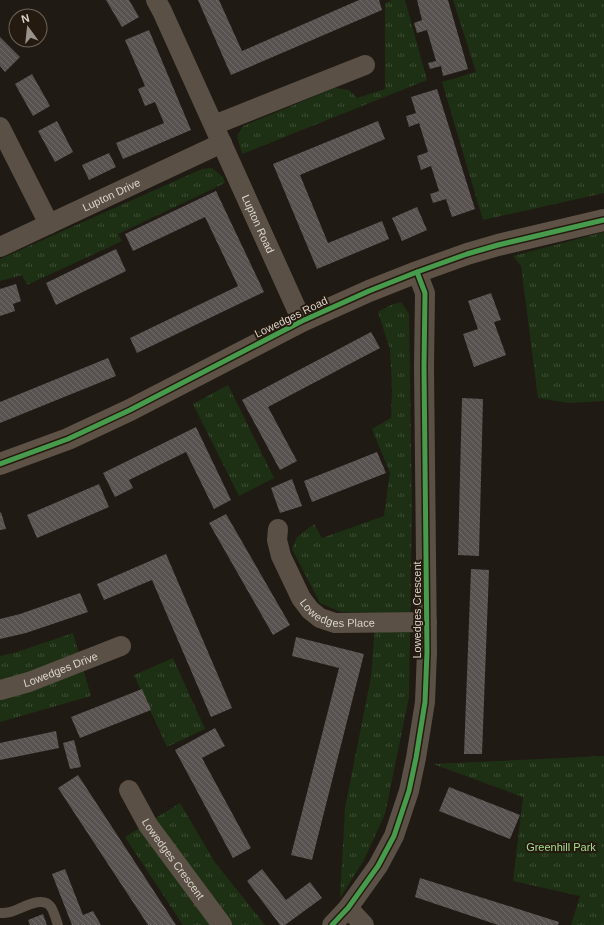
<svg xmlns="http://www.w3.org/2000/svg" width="604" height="925" viewBox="0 0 604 925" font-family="Arial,sans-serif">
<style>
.grass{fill:url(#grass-tufts)}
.building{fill:url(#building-back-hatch)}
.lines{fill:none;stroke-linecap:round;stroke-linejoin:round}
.lane{stroke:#5b5045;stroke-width:10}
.street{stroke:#5b5045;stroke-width:20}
.secondary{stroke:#5e5145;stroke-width:22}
.cycleway-casing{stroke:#251a0f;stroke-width:8}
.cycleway{stroke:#469c4c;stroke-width:5}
.labels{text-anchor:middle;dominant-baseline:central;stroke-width:4;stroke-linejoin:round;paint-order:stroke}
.street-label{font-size:11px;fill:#dbd4cc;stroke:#251a0f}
.park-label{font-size:11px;fill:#a6dd92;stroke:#251a0f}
</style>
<defs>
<pattern id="grass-tufts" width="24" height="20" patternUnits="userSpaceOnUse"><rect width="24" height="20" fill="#1d3013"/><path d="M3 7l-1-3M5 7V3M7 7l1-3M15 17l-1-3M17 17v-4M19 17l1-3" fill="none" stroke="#3d4d34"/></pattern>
<pattern id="building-back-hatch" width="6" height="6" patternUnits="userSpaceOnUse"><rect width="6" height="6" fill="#585250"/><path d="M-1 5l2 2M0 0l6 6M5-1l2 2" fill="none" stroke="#6f6a68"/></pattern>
</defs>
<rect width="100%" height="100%" fill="#201a14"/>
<g class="grass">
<path d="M 392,0 L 405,0 L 427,80 L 242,154 L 237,136 L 243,126 L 335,88 L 349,90 L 357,98 L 385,89 L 385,3 Z"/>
<path d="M 453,0 L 604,0 L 604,193 L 483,220 L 442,82 L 476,72 Z"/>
<path d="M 212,168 L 223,177 L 225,183 L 118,234 L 122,241 L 27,285 L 22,275 L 0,281 L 0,259 L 202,169 Z"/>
<path d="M 604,232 L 604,401 L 569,403 L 538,398 L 521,266 L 513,256 Z"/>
<path d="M 401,302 L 409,314 L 412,507 L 409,697 L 385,814 L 364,860 L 340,898 L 345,808 L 371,677 L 376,613 L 341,612 L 320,603 L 292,549 L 297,537 L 314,524 L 322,538 L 384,516 L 390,473 L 372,429 L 391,418 L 392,390 L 390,349 L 378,312 L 391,305 Z"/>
<path d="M 228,385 L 274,478 L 239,496 L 193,404 Z"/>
<path d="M 73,633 L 91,696 L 0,722 L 0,656 L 17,652 Z"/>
<path d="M 173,658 L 205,729 L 167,747 L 134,675 Z"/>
<path d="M 604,756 L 604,925 L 571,925 L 580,896 L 513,881 L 523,797 L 433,764 Z"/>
<path d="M 180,803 L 214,861 L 265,925 L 183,925 L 125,837 Z"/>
</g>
<g class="building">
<path d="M 106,0 L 129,0 L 139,17 L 122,27 Z"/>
<path d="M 198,0 L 219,0 L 242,51 L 359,0 L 379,0 L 382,10 L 231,75 Z"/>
<path d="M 417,0 L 448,0 L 468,69 L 443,76 L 441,66 L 430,69 L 428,63 L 436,61 L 427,30 L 417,33 L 414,23 L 422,20 Z"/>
<path d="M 149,30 L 191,130 L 123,159 L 116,143 L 164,123 L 155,102 L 145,106 L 138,89 L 145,86 L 125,40 Z"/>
<path d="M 0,37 L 20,57 L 5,72 L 0,66 Z"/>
<path d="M 32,74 L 50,106 L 33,116 L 15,84 Z"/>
<path d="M 437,89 L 475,209 L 452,217 L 446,199 L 433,203 L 430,194 L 439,191 L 431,166 L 421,170 L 417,156 L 428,152 L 419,123 L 409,127 L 406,116 L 416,113 L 411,97 Z"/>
<path d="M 57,121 L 73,152 L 55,162 L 38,131 Z"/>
<path d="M 378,121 L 385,139 L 300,175 L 328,243 L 382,221 L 389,239 L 317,269 L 273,164 Z"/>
<path d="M 109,153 L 116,167 L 89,180 L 82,165 Z"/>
<path d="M 216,191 L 264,292 L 137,353 L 130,338 L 238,286 L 205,217 L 133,251 L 125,234 Z"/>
<path d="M 417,207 L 427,230 L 402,241 L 392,218 Z"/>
<path d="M 116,249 L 126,271 L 56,305 L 46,283 Z"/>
<path d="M 16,284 L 21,301 L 13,304 L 15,311 L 0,316 L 0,289 Z"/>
<path d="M 491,293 L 501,320 L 494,322 L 506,355 L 474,367 L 463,334 L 478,329 L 468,301 Z"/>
<path d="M 371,332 L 380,348 L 268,407 L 297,461 L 280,470 L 242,400 Z"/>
<path d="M 108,358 L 116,376 L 0,423 L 0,402 Z"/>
<path d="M 462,398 L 483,399 L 479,556 L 458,555 Z"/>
<path d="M 196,427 L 231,500 L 214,509 L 186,452 L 129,480 L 133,488 L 115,497 L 103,473 Z"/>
<path d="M 377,452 L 386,473 L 312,502 L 304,481 Z"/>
<path d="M 292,479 L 302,506 L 280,513 L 271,488 Z"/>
<path d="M 99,484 L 109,507 L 37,538 L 27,515 Z"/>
<path d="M 1,512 L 6,529 L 0,530 L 0,513 Z"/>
<path d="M 226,514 L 290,625 L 273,635 L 209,523 Z"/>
<path d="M 166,554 L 232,708 L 211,717 L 152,580 L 104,600 L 97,584 Z"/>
<path d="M 471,569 L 489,570 L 482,754 L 464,754 Z"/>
<path d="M 80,593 L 88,612 L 26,633 L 0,639 L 0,619 L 20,614 Z"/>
<path d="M 296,637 L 364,654 L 312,860 L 291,855 L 339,668 L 292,656 Z"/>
<path d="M 142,689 L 151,710 L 80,738 L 71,717 Z"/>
<path d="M 215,728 L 225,746 L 202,758 L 251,848 L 233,858 L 175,750 Z"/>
<path d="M 56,731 L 59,748 L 0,760 L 0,743 Z"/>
<path d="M 74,740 L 81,767 L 70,769 L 63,743 Z"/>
<path d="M 78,775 L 176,925 L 148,925 L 58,788 Z"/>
<path d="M 449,787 L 520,815 L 510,839 L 439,811 Z"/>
<path d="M 65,869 L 83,915 L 93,911 L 101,925 L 72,925 L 52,874 Z"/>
<path d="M 262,869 L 286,900 L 310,882 L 322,898 L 285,925 L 280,925 L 247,881 Z"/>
<path d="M 420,878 L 559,922 L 558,925 L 498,925 L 415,897 Z"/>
<path d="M 43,914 L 47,925 L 30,925 L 28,920 Z"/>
</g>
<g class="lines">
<path class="lane" d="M 0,913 C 3,913 7,913 10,912 C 20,910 42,894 51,907 C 54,912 56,919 58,925"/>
<g class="street">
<path id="s1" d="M 156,0 L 162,11 L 302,321"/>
<path d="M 214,125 L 365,65"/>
<path d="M 0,127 L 49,224"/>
<path id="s2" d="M 0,247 L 49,224 L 222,143"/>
<path id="s3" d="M 278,529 L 277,540 L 281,556 L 301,598 L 310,610 L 320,618 L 335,623 L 427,622"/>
<path id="s4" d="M 0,690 L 29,682 L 121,646"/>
<path id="s5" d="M 129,790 L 148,825 L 222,925"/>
<path d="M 348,908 L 364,925"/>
<path d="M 332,925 L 348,908 L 378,866 L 394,836 L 409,791 L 416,758 L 425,702 L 427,652 L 424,367 L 425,293 L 417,272"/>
</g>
<path class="secondary" d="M 0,464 L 68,439 L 130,410 L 302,321 L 369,291 L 417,272 L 467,254 L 498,245 L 604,220"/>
<defs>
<g id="cycleway">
<path d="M 0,464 L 68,439 L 130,410 L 302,321 L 369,291 L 417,272 L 467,254 L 498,245 L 604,220"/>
<path d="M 332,925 L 348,908 L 378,866 L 394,836 L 409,791 L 416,758 L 425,702 L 427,652 L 424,367 L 425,293 L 417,272"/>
</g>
</defs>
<use href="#cycleway" class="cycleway-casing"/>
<use href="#cycleway" class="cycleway"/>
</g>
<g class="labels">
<g class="street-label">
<text stroke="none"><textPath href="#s2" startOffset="123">Lupton Drive</textPath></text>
<text stroke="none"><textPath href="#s1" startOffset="246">Lupton Road</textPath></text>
<text transform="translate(291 317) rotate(-26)">Lowedges Road</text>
<text stroke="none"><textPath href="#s3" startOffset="117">Lowedges Place</textPath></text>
<text transform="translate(417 610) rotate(-90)">Lowedges Crescent</text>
<text stroke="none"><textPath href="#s4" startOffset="64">Lowedges Drive</textPath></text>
<text stroke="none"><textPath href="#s5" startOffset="82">Lowedges Crescent</textPath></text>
</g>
<g class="park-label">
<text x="561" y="847">Greenhill Park</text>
</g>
</g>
<g transform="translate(28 28) rotate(345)"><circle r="19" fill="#251a0f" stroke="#6e645b"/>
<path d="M0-3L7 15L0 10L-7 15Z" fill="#9a938c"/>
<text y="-6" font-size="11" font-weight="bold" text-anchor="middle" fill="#dbd4cc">N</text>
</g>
</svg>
